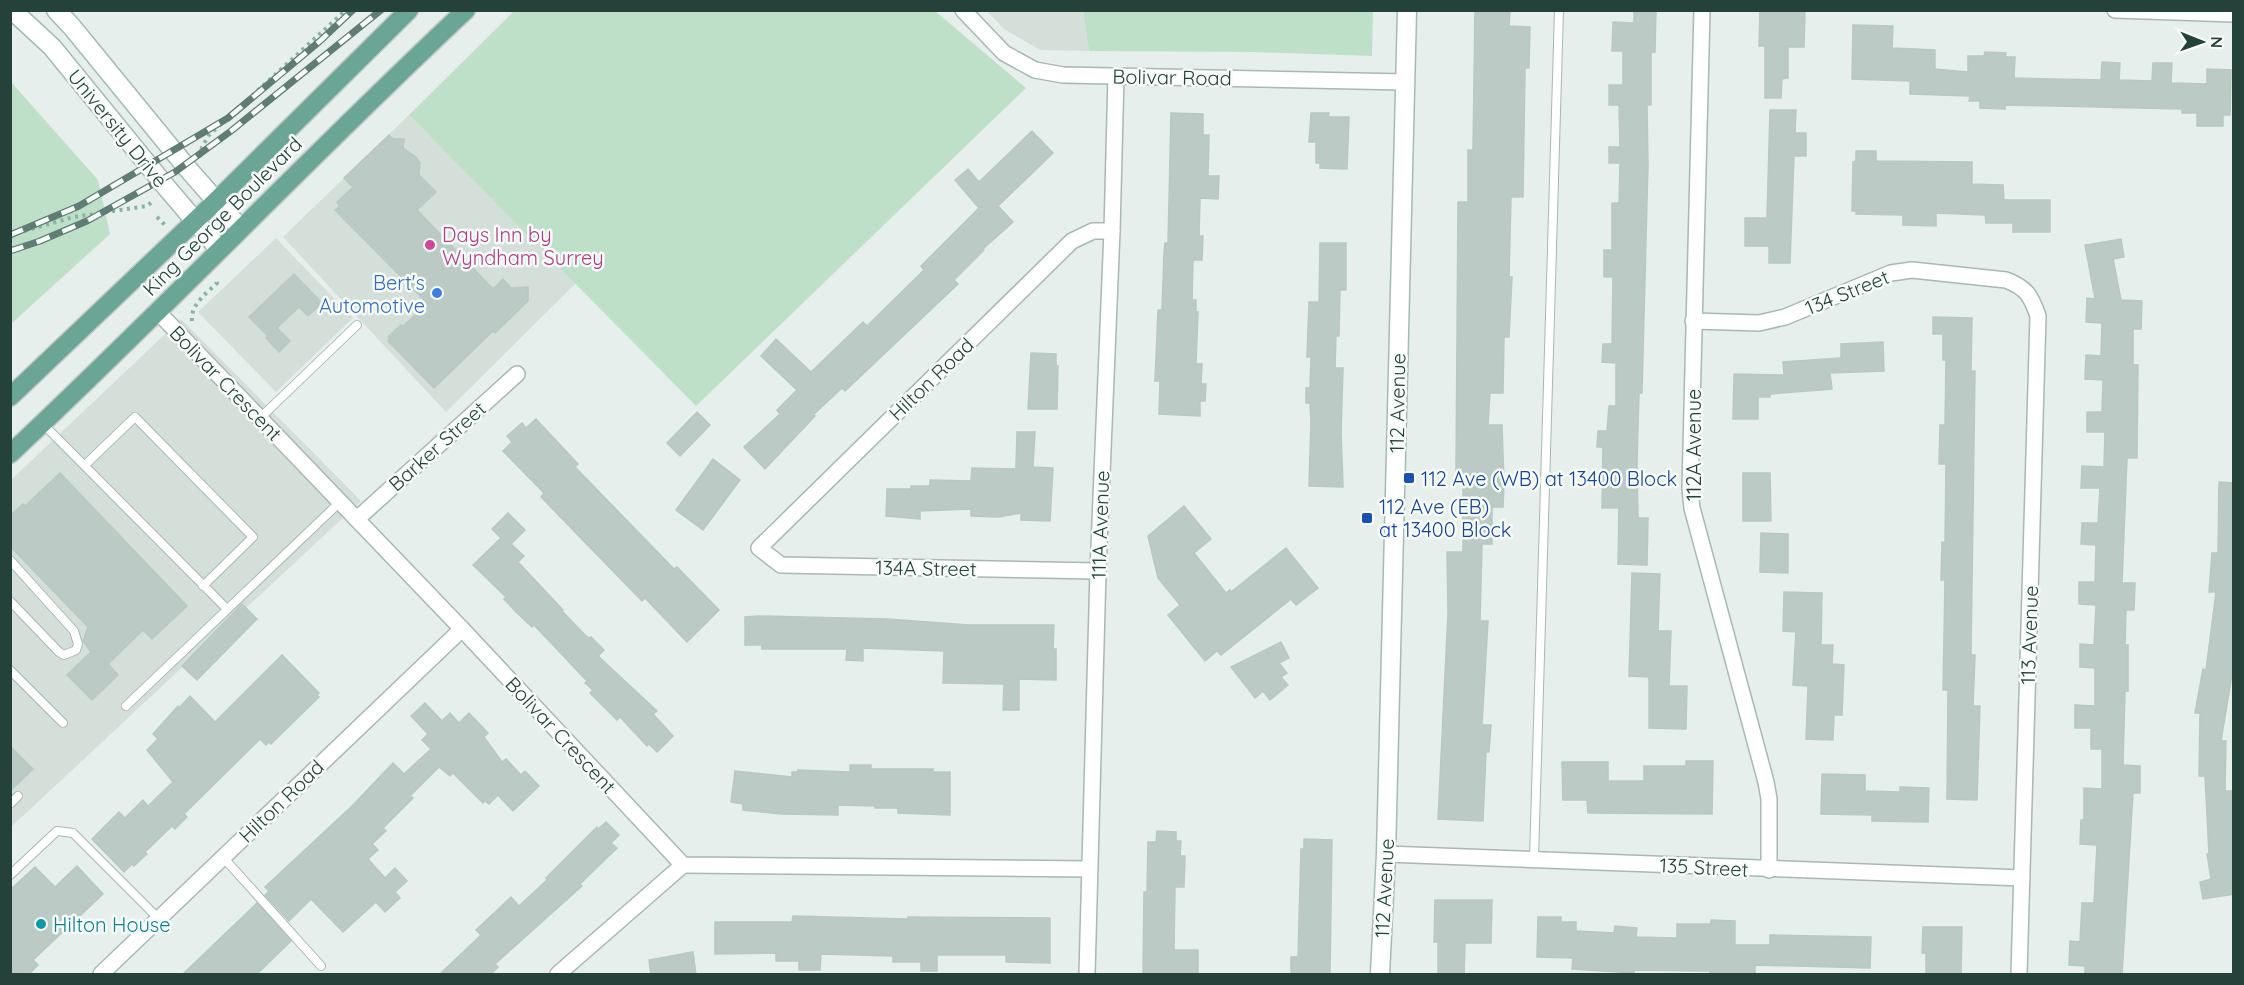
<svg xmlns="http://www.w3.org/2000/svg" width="2244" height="985" viewBox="0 0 2244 985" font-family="Quicksand,sans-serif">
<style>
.built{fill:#d4dfda}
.green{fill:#bfe0c8}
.building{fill:#bbcac4;stroke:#b8c9c2;stroke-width:1.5}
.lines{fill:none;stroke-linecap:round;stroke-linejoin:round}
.service-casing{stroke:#a8b8b2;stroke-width:10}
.minor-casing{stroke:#a8b8b2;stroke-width:18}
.secondary-casing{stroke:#a4bbb3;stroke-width:21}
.primary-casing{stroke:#c2cac8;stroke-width:21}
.path{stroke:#86b3a5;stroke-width:4;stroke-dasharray:3 4.5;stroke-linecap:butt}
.service{stroke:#fff;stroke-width:8}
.minor{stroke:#fff;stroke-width:15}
.secondary{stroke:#fff;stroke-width:18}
.primary{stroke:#6aa596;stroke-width:18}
.rail-casing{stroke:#5f7d75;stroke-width:7}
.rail{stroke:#f7fbf9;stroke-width:4.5;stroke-dasharray:14;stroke-linecap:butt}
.hotel-dot{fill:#d1479c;stroke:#f7fbf9;stroke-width:2}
.shop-dot{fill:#3f7fe0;stroke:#f7fbf9;stroke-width:2}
.transit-dot{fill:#1a4fb4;stroke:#f7fbf9;stroke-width:2}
.culture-dot{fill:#0f9aa8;stroke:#f7fbf9;stroke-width:2}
.labels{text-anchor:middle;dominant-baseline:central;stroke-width:5;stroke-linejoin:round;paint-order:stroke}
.street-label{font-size:20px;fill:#24423a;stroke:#f7fbf9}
.hotel-label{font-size:20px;fill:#b23c85;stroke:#f7fbf9;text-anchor:start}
.shop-label{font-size:20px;fill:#366cbe;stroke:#f7fbf9;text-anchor:end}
.transit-label{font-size:20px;fill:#164399;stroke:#f7fbf9;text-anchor:start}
.culture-label{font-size:20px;fill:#0d838f;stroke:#f7fbf9;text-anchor:start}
</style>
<rect width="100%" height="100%" fill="#e6efeb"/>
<g class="built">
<path d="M 987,11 L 1083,11 L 1089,51 L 1040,50 L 1004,29 Z"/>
<path d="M 409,115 L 576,283 L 446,412 L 283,237 Z"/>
<path d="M 276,238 L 353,318 L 276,392 L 198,312 Z"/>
<path d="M 181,319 L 361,501 L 11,827 L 11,480 Z"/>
</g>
<g class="green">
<path d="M 514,11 L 935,11 L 1026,88 L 696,406 L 409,115 Z"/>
<path d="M 1083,11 L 1373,11 L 1372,56 L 1252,52 L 1089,51 Z"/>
<path d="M 11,82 L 98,180 L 110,234 L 11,324 Z"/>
</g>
<g class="building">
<path d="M 1475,10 L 1510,10 L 1509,26 L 1530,27 L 1529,68 L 1525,68 L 1523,197 L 1511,197 L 1509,277 L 1512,277 L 1509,337 L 1504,337 L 1503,393 L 1490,393 L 1488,425 L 1502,425 L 1504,483 L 1503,507 L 1492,507 L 1492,544 L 1482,544 L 1480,621 L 1488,621 L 1482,725 L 1491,725 L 1489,752 L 1486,752 L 1483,821 L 1438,819 L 1448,613 L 1447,552 L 1463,552 L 1463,472 L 1456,472 L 1458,202 L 1468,202 L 1468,150 L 1473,150 Z"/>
<path d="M 1634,10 L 1656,10 L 1655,52 L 1651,52 L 1651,105 L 1647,105 L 1648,163 L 1642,393 L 1639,393 L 1637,463 L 1638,518 L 1648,518 L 1647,565 L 1618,564 L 1619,508 L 1602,508 L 1603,447 L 1597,447 L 1598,431 L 1607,431 L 1609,406 L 1616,406 L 1616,363 L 1602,362 L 1603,344 L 1612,344 L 1613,277 L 1604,277 L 1604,250 L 1612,250 L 1612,203 L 1619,203 L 1620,163 L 1609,163 L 1609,147 L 1620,147 L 1619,105 L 1609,105 L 1609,85 L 1623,85 L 1623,51 L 1612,51 L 1613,22 L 1634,23 Z"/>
<path d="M 1760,10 L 1805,10 L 1804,47 L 1788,47 L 1788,78 L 1782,79 L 1781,98 L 1765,98 L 1765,46 L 1759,46 Z"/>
<path d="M 1853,25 L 1893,26 L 1892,48 L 1935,50 L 1935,69 L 1968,72 L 1968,56 L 1984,56 L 1985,52 L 2006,53 L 2005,57 L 2015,57 L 2014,78 L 2101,80 L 2102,62 L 2120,63 L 2119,80 L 2152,81 L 2153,63 L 2172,63 L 2171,83 L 2207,84 L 2207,69 L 2231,70 L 2230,115 L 2223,115 L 2223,126 L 2197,126 L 2197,113 L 2182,113 L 2182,109 L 2005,105 L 2005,109 L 1980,108 L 1980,101 L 1969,101 L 1970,96 L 1910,94 L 1910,81 L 1852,79 Z"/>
<path d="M 1770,110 L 1796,110 L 1795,133 L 1806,133 L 1806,156 L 1794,156 L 1790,263 L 1769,263 L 1769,246 L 1745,246 L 1745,218 L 1767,218 Z"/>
<path d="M 1171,113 L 1203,114 L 1203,135 L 1209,135 L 1208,176 L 1219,176 L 1218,199 L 1200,198 L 1199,236 L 1203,236 L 1202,260 L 1193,260 L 1192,300 L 1196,300 L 1196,312 L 1198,312 L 1196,364 L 1202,364 L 1201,384 L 1206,384 L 1205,401 L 1200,401 L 1200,416 L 1159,414 L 1160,381 L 1155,381 L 1158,310 L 1162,310 L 1164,253 L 1165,243 L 1168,243 Z"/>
<path d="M 1311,113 L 1329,113 L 1328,117 L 1349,117 L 1347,169 L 1320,168 L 1320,163 L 1316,163 L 1316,142 L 1309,142 Z"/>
<path d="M 1032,131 L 1053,153 L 998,206 L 1013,222 L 983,249 L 984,250 L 954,280 L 958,284 L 845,391 L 842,388 L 813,415 L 815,416 L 765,469 L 744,447 L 780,414 L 777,410 L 797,390 L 761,356 L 776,339 L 811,372 L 863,322 L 867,326 L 924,270 L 921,266 L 979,208 L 955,180 L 968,169 L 979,182 Z"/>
<path d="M 389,135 L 393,139 L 404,139 L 403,148 L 416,157 L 420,163 L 419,175 L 436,192 L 417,210 L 493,289 L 503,279 L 511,288 L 528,287 L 528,301 L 495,333 L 493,331 L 434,388 L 388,341 L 390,339 L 388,337 L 401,325 L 403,326 L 428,304 L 335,210 L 340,206 L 337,202 L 353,187 L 344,178 Z"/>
<path d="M 1856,151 L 1876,151 L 1876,161 L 1972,162 L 1972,184 L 2003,185 L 2004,200 L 2050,200 L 2050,232 L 2013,232 L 2013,223 L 1986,223 L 1985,215 L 1936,213 L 1936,226 L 1903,225 L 1903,215 L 1856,214 L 1856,211 L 1852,211 L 1853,162 L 1856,161 Z"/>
<path d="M 2121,239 L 2124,257 L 2113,259 L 2121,300 L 2142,301 L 2141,329 L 2133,329 L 2133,365 L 2138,365 L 2137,458 L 2127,458 L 2122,583 L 2135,583 L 2134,610 L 2126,610 L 2125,645 L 2128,645 L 2128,691 L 2125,691 L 2123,765 L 2140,766 L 2140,793 L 2133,793 L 2122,975 L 2085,975 L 2085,966 L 2069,965 L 2070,941 L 2080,942 L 2082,903 L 2094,903 L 2097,845 L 2080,844 L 2081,820 L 2084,820 L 2084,788 L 2102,789 L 2102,749 L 2091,749 L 2091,728 L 2075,728 L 2075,705 L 2095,706 L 2095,668 L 2080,667 L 2080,644 L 2094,645 L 2096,605 L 2079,604 L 2079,582 L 2095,582 L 2096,545 L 2081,544 L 2082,523 L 2098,523 L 2100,488 L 2081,488 L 2082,466 L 2104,467 L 2105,432 L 2087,432 L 2087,412 L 2102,412 L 2103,380 L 2085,379 L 2086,355 L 2101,356 L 2102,323 L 2086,322 L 2087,298 L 2095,299 L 2085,245 Z"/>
<path d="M 1320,243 L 1346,243 L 1346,290 L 1340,290 L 1339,336 L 1336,336 L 1335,368 L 1343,368 L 1341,432 L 1343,487 L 1309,486 L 1311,421 L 1310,403 L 1306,403 L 1306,388 L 1310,388 L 1311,357 L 1307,357 L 1309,302 L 1319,302 Z"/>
<path d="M 294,274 L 322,303 L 308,316 L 299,307 L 277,328 L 290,341 L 279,352 L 266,338 L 268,336 L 249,317 Z"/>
<path d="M 1933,317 L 1972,318 L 1971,371 L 1975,371 L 1971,655 L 1975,655 L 1973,706 L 1980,706 L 1977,800 L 1947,799 L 1948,690 L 1943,690 L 1945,580 L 1941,580 L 1942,542 L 1945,543 L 1946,464 L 1939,464 L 1940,425 L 1945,425 L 1946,360 L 1943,360 L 1943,334 L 1933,334 Z"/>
<path d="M 1883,342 L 1884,371 L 1830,373 L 1832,389 L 1770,394 L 1770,397 L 1758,397 L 1758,419 L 1733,419 L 1734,374 L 1784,375 L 1783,362 L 1841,358 L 1841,344 Z"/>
<path d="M 1031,353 L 1056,354 L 1056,366 L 1058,366 L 1057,409 L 1028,409 Z"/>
<path d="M 697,412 L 710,425 L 680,456 L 667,443 Z"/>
<path d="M 536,419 L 578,464 L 575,467 L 674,569 L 677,567 L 719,610 L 687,642 L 645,598 L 642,601 L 541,497 L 544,493 L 503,451 L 512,442 L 507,436 L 522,423 L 526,428 Z"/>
<path d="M 1017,432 L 1035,432 L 1033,467 L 1053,468 L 1050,521 L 1021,520 L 1021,513 L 999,517 L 971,516 L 971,509 L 920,511 L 920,519 L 886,516 L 887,489 L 911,489 L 911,486 L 930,486 L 930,480 L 971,481 L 972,468 L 1016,469 Z"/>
<path d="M 713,459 L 740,480 L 703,530 L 676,510 Z"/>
<path d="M 60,473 L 187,606 L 152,639 L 143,630 L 108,664 L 118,675 L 92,700 L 67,675 L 91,652 L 83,641 L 88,627 L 10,546 L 10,516 L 23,504 L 25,506 Z"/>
<path d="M 1743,473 L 1770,473 L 1771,521 L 1743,521 Z"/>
<path d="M 2219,482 L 2234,483 L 2234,662 L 2221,741 L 2226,741 L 2225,791 L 2232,791 L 2234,894 L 2203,899 L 2200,882 L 2211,879 L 2207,854 L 2209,854 L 2205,776 L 2199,776 L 2200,713 L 2195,713 L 2203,669 L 2206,670 L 2216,592 L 2209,592 L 2212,553 L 2218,553 Z"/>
<path d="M 1184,506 L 1211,539 L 1194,553 L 1226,593 L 1230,590 L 1231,592 L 1286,548 L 1318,588 L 1296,605 L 1291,599 L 1221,655 L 1217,651 L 1205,661 L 1168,615 L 1180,605 L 1158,578 L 1148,536 Z"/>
<path d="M 508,513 L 525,530 L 511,544 L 524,556 L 518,562 L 563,610 L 562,611 L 585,635 L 589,638 L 591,637 L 604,650 L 598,656 L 657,711 L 653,714 L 673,736 L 657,752 L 649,744 L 647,746 L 620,717 L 617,720 L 590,693 L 593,690 L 585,683 L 587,681 L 534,625 L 532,627 L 516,612 L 504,599 L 506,597 L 473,565 L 501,538 L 492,529 Z"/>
<path d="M 1761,533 L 1788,534 L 1788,573 L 1760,572 Z"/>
<path d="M 1632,573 L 1660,574 L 1658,631 L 1671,631 L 1669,686 L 1687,686 L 1686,729 L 1649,728 L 1649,677 L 1629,676 Z"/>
<path d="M 1784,592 L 1822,593 L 1821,645 L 1833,645 L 1832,664 L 1844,665 L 1842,715 L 1834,715 L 1833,740 L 1806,739 L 1808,686 L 1793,685 L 1796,632 L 1783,631 Z"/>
<path d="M 242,604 L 257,619 L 197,680 L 182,666 Z"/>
<path d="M 758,616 L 887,619 L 969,625 L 1054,625 L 1053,649 L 1056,649 L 1056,680 L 1019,679 L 1019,710 L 1003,710 L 1004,684 L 943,683 L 944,651 L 863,648 L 863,661 L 846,660 L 847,649 L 762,649 L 762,645 L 745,645 L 745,617 Z"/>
<path d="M 1281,642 L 1289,658 L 1279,663 L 1287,673 L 1281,677 L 1288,685 L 1270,700 L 1263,691 L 1255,698 L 1231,667 Z"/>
<path d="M 282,655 L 319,693 L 317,695 L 319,697 L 271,744 L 269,742 L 266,745 L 260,739 L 184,814 L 187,817 L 175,829 L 172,826 L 145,852 L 147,854 L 134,866 L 132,864 L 124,872 L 92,839 L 119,812 L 125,818 L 143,800 L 148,806 L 173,782 L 147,750 L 158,739 L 153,734 L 178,706 L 179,708 L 190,696 L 215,722 Z"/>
<path d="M 425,703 L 442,721 L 450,713 L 459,723 L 469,713 L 488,733 L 484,737 L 502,762 L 506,759 L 521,775 L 525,771 L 539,786 L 513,811 L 498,795 L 489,804 L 485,801 L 483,803 L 453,773 L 450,776 L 439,767 L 410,796 L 413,798 L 383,828 L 386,831 L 372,844 L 378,850 L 368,859 L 385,878 L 395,868 L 407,881 L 395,892 L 400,898 L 385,912 L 376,902 L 343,932 L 311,899 L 289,921 L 265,895 L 269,891 L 265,887 L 352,806 L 393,763 L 404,774 L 431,749 L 422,740 L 428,734 L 411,716 Z"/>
<path d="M 10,746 L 33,769 L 10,791 Z"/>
<path d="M 1686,761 L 1713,761 L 1712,814 L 1588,813 L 1587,800 L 1563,800 L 1562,762 L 1608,762 L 1608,781 L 1644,781 L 1644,766 L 1686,766 Z"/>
<path d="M 850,765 L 871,765 L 871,769 L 933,769 L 933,772 L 950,772 L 950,815 L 898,813 L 898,808 L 875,808 L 875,806 L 838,805 L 838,815 L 781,814 L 743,810 L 743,804 L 731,802 L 735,771 L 792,777 L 792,772 L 798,772 L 798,770 L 850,772 Z"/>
<path d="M 1822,774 L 1865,775 L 1865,791 L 1900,792 L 1900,787 L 1929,788 L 1928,822 L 1872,821 L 1872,815 L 1821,814 Z"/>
<path d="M 606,822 L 619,835 L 611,843 L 617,848 L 580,884 L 582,886 L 495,964 L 498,967 L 490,975 L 439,975 L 481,935 L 476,930 L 511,897 L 519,906 L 547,880 L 546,878 L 597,827 L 598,829 Z"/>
<path d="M 1157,831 L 1176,832 L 1176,841 L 1181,841 L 1180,856 L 1185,856 L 1184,887 L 1175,887 L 1174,950 L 1198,950 L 1198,975 L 1143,974 L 1144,892 L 1147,892 L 1148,842 L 1156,842 Z"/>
<path d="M 1304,839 L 1332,840 L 1330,975 L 1291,975 L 1291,957 L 1298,957 L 1301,849 L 1304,849 Z"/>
<path d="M 77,866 L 103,894 L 33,960 L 38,965 L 28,975 L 10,975 L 10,890 L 35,867 L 55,887 Z"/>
<path d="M 1435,900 L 1492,900 L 1491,943 L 1465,943 L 1464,975 L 1438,975 L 1438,942 L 1434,942 Z"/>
<path d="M 257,903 L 291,941 L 256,975 L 182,975 Z"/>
<path d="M 793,916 L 908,919 L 908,917 L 1050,918 L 1050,963 L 1006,962 L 1006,955 L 937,955 L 937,971 L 921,971 L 921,962 L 893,962 L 893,956 L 821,954 L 820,970 L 799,970 L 799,961 L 776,961 L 776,953 L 715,954 L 715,922 L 792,922 Z"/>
<path d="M 1538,917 L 1561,917 L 1561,922 L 1576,922 L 1576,931 L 1614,933 L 1615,926 L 1637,928 L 1636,937 L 1677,938 L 1677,924 L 1711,924 L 1711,920 L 1735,921 L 1735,945 L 1770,945 L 1770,935 L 1871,937 L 1870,968 L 1755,965 L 1755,975 L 1710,975 L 1710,971 L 1634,970 L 1634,973 L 1572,969 L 1573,958 L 1537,957 Z"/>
<path d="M 1923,927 L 1962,927 L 1961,975 L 1926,975 L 1926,953 L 1922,953 Z"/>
<path d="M 693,952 L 696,975 L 651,975 L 649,960 Z"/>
</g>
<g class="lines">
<defs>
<g id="service">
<path d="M 260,418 L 357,325"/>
<path d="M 43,424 L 227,609"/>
<path d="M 85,465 L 135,417 L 253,537 L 203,586"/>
<path d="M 10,560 L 74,631 L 78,644 L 76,650 L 64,655 L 59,652 L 10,601"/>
<path d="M 10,670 L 63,723"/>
<path d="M 126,706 L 340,502"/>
<path d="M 10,804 L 18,796"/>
<path d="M 222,856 L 321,966"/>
<path d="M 1534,859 L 1559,10"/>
<path d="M 10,875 L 57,831 L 73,833 L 158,918"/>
</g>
<g id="minor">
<path d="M 963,10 L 1004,53 L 1035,70 L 1063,75 L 1405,82"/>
<path d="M 1702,10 L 1690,488 L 1692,508 L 1766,782 L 1769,799 L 1769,870"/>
<path d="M 2115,10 L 2234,14"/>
<path d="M 158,312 L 462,629 L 683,865 L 1089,869"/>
<path d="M 1693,321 L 1759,323 L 1785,317 L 1891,273 L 1912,270 L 2006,280 C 2027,288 2031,296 2038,316 L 2019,974"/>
<path d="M 357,519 L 517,374"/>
<path d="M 1098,571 L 781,565 L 759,548 L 1072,241 L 1093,231 L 1112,231"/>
<path d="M 1386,854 L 2022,878"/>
<path d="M 101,974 L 462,629"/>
<path d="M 558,974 L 683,865"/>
<path d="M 1087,974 L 1098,571 L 1112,231 L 1116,76"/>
</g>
<g id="secondary">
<path d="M 12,10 L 52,47 L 167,188 L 219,249"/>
<path d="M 56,10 L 72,27 L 188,169 L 240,228"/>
<path d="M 1380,974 L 1386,854 L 1407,10"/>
</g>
<g id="primary">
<path d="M 10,397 L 216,201 L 409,10"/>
<path d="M 10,454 C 165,309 311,155 466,10"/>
</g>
</defs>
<use href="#service" class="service-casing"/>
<use href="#minor" class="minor-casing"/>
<use href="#secondary" class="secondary-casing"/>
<use href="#primary" class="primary-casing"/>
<g class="path">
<path d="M 200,157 L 202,147 L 209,135 L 346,10"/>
<path d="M 157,217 L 165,225"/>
<path d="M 10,235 L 74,217 L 147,206 L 153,201"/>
<path d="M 192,321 C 190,305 207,293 217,283 L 214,279"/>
</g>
<use href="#service" class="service"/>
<use href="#minor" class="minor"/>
<use href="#secondary" class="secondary"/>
<use href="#primary" class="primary"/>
<defs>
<g id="rail">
<path d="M 10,235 L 79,206 L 228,118 L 320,41 L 353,10"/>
<path d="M 10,251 L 40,241 L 87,221 L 175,172 L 231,131 L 381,10"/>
</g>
</defs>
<use href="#rail" class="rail-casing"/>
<use href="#rail" class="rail"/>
</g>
<circle class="hotel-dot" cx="430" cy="245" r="6"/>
<circle class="shop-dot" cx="437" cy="293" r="6"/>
<g class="transit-dot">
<rect x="1403" y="472" width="12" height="12" rx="3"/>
<rect x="1361" y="512" width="12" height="12" rx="3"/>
</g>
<circle class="culture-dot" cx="41" cy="924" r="6"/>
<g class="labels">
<g class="street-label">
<text transform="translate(1172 77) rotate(1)">Bolivar Road</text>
<text transform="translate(118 128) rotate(51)">University Drive</text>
<text transform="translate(222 216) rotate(-45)">King George Boulevard</text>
<text transform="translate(1847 292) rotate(-22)">134 Street</text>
<text transform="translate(931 379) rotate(-44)">Hilton Road</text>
<text transform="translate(226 383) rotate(46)">Bolivar Crescent</text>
<text transform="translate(1397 403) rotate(-89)">112 Avenue</text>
<text transform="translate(1693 445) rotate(-90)">112A Avenue</text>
<text transform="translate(437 446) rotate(-42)">Barker Street</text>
<text transform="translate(1100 525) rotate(-88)">111A Avenue</text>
<text transform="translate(926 568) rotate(1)">134A Street</text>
<text transform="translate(2029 635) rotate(-88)">113 Avenue</text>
<text transform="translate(561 735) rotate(47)">Bolivar Crescent</text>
<text transform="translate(281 801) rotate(-44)">Hilton Road</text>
<text transform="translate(1704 867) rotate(3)">135 Street</text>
<text transform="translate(1384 888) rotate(-87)">112 Avenue</text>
</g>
<g class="hotel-label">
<text x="442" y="234">Days Inn by<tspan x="442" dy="23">Wyndham Surrey</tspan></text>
</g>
<g class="shop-label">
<text x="425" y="282">Bert's<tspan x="425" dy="23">Automotive</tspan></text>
</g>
<g class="transit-label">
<text x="1421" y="478">112 Ave (WB) at 13400 Block</text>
<text x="1379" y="506">112 Ave (EB)<tspan x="1379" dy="23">at 13400 Block</tspan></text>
</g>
<g class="culture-label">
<text x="53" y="924">Hilton House</text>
</g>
</g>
<rect width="2244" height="985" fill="none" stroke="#24423a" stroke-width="24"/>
<g transform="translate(2202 42) rotate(91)" stroke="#f7fbf9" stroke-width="4.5" paint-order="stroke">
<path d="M0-4.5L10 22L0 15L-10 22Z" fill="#24423a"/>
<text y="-9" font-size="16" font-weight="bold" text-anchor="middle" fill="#24423a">N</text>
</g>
</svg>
